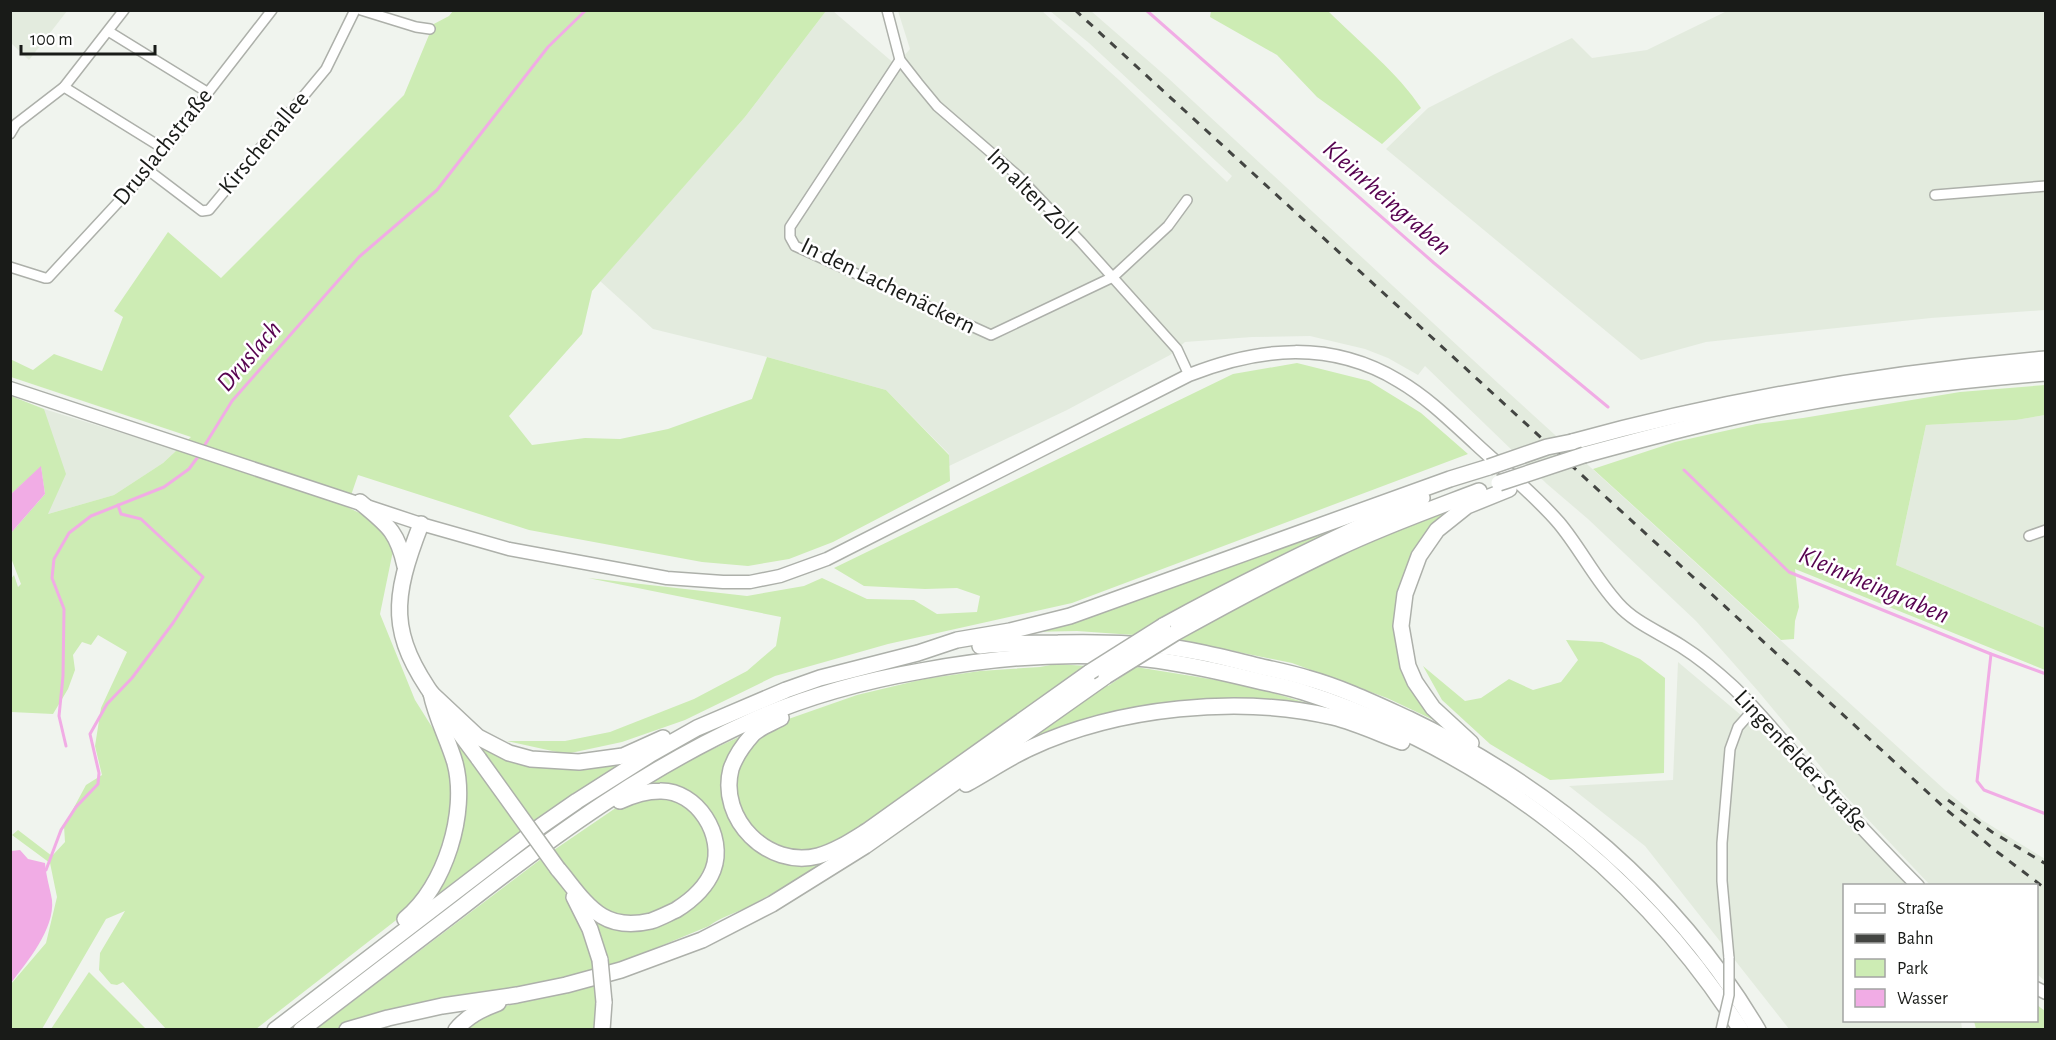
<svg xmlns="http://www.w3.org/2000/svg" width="2056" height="1040" viewBox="0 0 2056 1040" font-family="'Alegreya Sans',sans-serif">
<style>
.built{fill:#e3ebde}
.green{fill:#cdecb4}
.water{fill:#f1ace5}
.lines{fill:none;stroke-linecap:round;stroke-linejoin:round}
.stream{stroke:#f1ace5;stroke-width:3}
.minor-casing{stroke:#adb0aa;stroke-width:12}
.secondary-casing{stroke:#adb0aa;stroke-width:15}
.trunk-casing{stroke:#adb0aa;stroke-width:18}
.minor{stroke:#fff;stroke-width:9}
.secondary{stroke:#fff;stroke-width:12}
.trunk{stroke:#fff;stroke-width:15}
.rail{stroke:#434542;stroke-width:3;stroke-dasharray:8 8;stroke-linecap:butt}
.minor-bridge-casing{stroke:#adb0aa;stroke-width:12;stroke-linecap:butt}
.trunk-bridge-casing{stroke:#adb0aa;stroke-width:18;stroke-linecap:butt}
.minor-bridge{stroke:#fff;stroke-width:9}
.trunk-bridge{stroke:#fff;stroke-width:15}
.labels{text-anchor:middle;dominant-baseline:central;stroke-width:5;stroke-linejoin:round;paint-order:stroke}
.street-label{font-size:24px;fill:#191b18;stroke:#fff}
.water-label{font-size:26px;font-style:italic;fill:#570350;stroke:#fff}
</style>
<rect width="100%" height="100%" fill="#f0f4ee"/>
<g class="built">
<path d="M 10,11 L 11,10 L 67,11 L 29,60 L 11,43 Z"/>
<path d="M 826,11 L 833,11 L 896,65 L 910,49 L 898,11 L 1042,11 L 1119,80 L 1227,182 L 1232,176 L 1089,43 L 1050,11 L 1091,11 L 1168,78 L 1499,384 L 1945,790 L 1982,820 L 2045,859 L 2045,981 L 2037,974 L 2036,886 L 1930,885 L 1841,791 L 1758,691 L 1696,621 L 1588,519 L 1547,484 L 1425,366 L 1418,375 L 1388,358 L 1365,349 L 1310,336 L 1252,337 L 1185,342 L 1170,355 L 1067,410 L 949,466 L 949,454 L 886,390 L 767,357 L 653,329 L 600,281 L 745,117 Z"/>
<path d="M 1727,11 L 2045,11 L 2045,310 L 1931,318 L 1706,342 L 1641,360 L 1386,149 L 1428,108 L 1495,74 L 1572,38 L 1592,58 L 1647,50 Z"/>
<path d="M 44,409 L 177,450 L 163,463 L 114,495 L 48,514 Z"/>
<path d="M 2045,415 L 2045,628 L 1896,565 L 1926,425 L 2016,420 Z"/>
<path d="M 1678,662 L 1787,754 L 1909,885 L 1844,886 L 1844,1020 L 1961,1021 L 1962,1029 L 1789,1029 L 1645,846 L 1569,786 L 1673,780 Z"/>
</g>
<g class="green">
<path d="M 453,11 L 826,11 L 745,117 L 592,291 L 582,334 L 509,416 L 532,445 L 585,438 L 620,439 L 668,429 L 752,399 L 767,357 L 886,390 L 949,455 L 950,481 L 833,542 L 789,559 L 748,566 L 702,562 L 529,530 L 358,475 L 347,507 L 368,517 L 388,532 L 394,546 L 380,614 L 415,700 L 442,743 L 452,781 L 452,811 L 447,840 L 433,879 L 413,907 L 256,1029 L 166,1029 L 123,982 L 117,985 L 111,984 L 99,970 L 100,953 L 125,911 L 106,919 L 42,1029 L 11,1029 L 11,984 L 46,943 L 57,897 L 50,863 L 12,835 L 18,830 L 52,856 L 65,842 L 64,826 L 86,785 L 102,775 L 95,746 L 101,708 L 127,652 L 98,635 L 91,645 L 82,642 L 73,655 L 75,670 L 68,689 L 53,714 L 11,712 L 11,579 L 14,575 L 18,587 L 21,584 L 11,558 L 11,533 L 45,494 L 41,467 L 11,494 L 11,396 L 44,409 L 66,474 L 48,514 L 114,495 L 163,463 L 191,437 L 11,377 L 10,359 L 33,370 L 54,354 L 102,371 L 123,317 L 114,311 L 168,232 L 221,278 L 404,95 L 429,35 L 430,26 L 449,16 Z"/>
<path d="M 1211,11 L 1328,11 C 1357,40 1399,74 1421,108 L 1382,144 L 1317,97 L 1277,55 L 1210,17 Z"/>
<path d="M 1297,363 L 1369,381 L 1421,413 L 1468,454 L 1072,603 L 888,644 L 775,676 L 685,720 L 622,742 L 566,754 L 507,741 L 565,741 L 610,732 L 694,699 L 747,671 L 776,646 L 781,617 L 588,578 L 747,596 L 804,586 L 822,578 L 867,599 L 914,600 L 937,614 L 977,612 L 980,596 L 957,588 L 925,589 L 864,586 L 834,568 L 1233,374 Z"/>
<path d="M 2045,385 L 2045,415 L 2016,420 L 1926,425 L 1896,565 L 2045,628 L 2045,670 L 1795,569 L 1799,607 L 1795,621 L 1794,639 L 1781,640 L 1593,469 L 1675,442 L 1756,424 L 1803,418 L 1960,392 Z"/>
<path d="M 1400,500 L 1162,618 L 1134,635 L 1077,631 L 1028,632 Z"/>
<path d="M 1463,503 L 1436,525 L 1397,626 L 1438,722 L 1387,698 L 1292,663 L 1180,640 L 1203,627 L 1202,625 L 1239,604 L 1357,546 Z"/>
<path d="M 1566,640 L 1602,642 L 1640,659 L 1665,678 L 1664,773 L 1550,780 L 1490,744 L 1442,700 L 1423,666 L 1465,701 L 1481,698 L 1509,679 L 1533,690 L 1561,682 L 1578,660 Z"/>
<path d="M 1056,664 L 1087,666 L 846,840 L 799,854 L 771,847 L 739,813 L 735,778 L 749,744 L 777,723 L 857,695 L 924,679 L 980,671 L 1040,667 Z"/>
<path d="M 1136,667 L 1247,685 L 1337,712 L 1208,702 L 1011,748 L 1105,684 L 1108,686 Z"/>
<path d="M 443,721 L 513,816 L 511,818 L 521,832 L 430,900 L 459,836 Z"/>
<path d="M 750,732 L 725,790 L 768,855 L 850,847 C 817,867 784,887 750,906 C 736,913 721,917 709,926 L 617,964 L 559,981 L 338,1029 L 315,1030 L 541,859 L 552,874 L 555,872 L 578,909 L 593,966 L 606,964 L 589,917 L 624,928 L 709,887 L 711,818 L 647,784 L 687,761 Z"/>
<path d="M 474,743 L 494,753 L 627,760 L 535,822 L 525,809 L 523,811 Z"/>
<path d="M 646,794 L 683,801 L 709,831 L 709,871 L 678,905 L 630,920 L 600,909 L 563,866 L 565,864 L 554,850 L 623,803 Z"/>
<path d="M 89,972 L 146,1029 L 51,1029 Z"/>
<path d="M 595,985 L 596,1002 L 599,1002 L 597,1029 L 461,1030 L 491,1009 L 553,996 Z"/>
<path d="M 2037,1005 L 2045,1011 L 2045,1029 L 1976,1029 L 1974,1021 L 2036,1020 Z"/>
</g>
<g class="water">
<path d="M 41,466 L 45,494 L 11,533 L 11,494 Z"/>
<path d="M 20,850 L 28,859 L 45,863 C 46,876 50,888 52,900 C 55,929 27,962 11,983 L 11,851 Z"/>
</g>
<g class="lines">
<g class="stream">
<path d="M 1146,10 L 1434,263 L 1608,407"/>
<path d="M 203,448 L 232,401 L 359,257 L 437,190 L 548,47 L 586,10"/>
<path d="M 1684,470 L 1789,572 L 1991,654 L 2046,674"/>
<path d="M 1991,654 L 1977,781 L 1984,790 L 2046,814"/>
<path d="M 66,746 L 59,716 L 63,676 L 64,609 L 52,578 L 54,559 L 69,533 L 91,516 L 164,487 L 189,469 L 200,454"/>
<path d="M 46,870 L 61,830 L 76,807 L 98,784 L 99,773 L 90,734 L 107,704 L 132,678 L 173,623 L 203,577 L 141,519 L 121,514 L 118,505"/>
</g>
<defs>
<g id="minor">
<path d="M 361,10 L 416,27 L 430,29"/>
<path d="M 887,10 L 900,60 L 918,83 L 937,106 L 1017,175 L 1081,242 L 1177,349 L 1189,375"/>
<path d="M 108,31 L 207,92"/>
<path d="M 900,60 L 790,227 L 790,237 L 795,246 L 991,335 L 1113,277 L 1168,226 L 1187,200"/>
<path d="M 64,87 L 164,149"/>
<path d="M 10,134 L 16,124 L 64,87 L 124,10"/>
<path d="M 148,170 L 202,211 L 209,210 L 326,69 L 355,10"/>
<path d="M 1935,195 L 2046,186"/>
<path d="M 10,267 L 45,278 L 48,278 L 148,170 L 272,10"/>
<path d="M 2029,536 L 2046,530"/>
<path d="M 1729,958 L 1722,881 L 1722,843 L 1730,749 L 1738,727 L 1754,709"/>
</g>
<g id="secondary">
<path d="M 10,388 L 421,524 L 509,549 L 667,578 L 723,582 L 750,582 L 780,576 L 827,559 L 1189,375 C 1260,347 1331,340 1399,381 C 1428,398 1452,422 1476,444 C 1504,470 1534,494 1559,523 C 1580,548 1595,579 1618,604 C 1635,623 1659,632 1681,646 C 1700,658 1717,672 1733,687 C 1757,710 1778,736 1800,761 C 1839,803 1877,845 1918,886"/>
<path d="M 2036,988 L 2046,993"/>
</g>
<g id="trunk">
<path d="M 1572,442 C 1727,399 1885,373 2046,359"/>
<path d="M 1584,455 C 1654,436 1725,417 1797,404 C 1879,389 1962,380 2046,373"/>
<path d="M 360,502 C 387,525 397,530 405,566"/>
<path d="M 421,524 C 392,599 388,633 436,700"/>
<path d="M 1163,626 C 1248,579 1334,538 1422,498"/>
<path d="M 1175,633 C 1229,603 1283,574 1338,548 C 1384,526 1432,509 1479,491"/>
<path d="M 980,646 C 1006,643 1032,643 1058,643 C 1092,642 1125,643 1159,646 C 1192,649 1226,658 1258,666 C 1275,670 1291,673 1307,678 C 1343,688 1376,704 1409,719 C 1553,788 1676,892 1758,1030"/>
<path d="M 431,693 L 478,737 L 509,753 L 531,759 L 579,762 L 623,756 L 663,738"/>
<path d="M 781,718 C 772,723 760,727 753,734 C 744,744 735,757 731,769 C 718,819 768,869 818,856 C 836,851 851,841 867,831 L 1090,672"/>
<path d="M 450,720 L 479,759"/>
<path d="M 1471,743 L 1433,708 L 1415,682 L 1408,666 L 1401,626 L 1405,594 L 1419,556 L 1437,530 L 1467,506 L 1509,489"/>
<path d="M 966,784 C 988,772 1008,758 1030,748 C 1118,707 1239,695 1333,717 C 1357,723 1380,734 1402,742"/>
<path d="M 558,869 C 571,884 584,905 602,916 C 617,925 634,925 651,921 C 660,918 667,914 676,910 C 692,900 706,888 713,870 C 726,836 697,790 660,791 C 645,791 633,795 620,801"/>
<path d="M 574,897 L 590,929 L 600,960"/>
<path d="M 405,919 C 445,887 468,812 455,763 C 448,739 436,718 431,693"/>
<path d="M 275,1030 L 541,826 L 577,801 L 651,754 L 697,728 L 786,690 L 820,678 L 918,653 L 957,640 L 1010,631 L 1070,616 L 1450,479 L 1489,467"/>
<path d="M 301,1030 C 355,989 408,948 462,907 C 553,836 646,768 751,721 C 805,697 863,681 921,671 C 995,657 1072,651 1147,659 C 1180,663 1213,670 1246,678 C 1265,683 1285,686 1303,692 C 1484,750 1639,870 1741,1030"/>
<path d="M 347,1030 L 388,1018 L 442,1006 L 517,995 L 566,985 L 621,970 L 702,940 L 772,904 L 865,846 L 1106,676"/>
<path d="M 456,1030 C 467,1016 482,1009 498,1003"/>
<path d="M 602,1030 L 604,1002"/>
</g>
</defs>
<use href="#minor" class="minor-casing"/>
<use href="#secondary" class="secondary-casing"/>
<use href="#trunk" class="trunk-casing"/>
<use href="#minor" class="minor"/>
<use href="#secondary" class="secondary"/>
<use href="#trunk" class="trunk"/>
<g class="rail">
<path d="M 1075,10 L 1948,811 L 1996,851 L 2046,889"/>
<path d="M 1948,800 L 1992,832 L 2046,864"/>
</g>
<defs>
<path id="minor-bridge" d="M 1721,1030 L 1729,995 L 1729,958"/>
<g id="trunk-bridge">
<path d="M 1489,467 L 1547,447 L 1572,442"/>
<path d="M 1499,483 L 1584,455"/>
<path d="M 1090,672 L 1163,626"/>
<path d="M 1106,676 L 1175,633"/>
<path d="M 479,759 L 558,869"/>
<path d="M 600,960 L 604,1002"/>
</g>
</defs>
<use href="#minor-bridge" class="minor-bridge-casing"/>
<use href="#trunk-bridge" class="trunk-bridge-casing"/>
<use href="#minor-bridge" class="minor-bridge"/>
<use href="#trunk-bridge" class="trunk-bridge"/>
</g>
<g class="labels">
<g class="street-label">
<text transform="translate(264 143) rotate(-50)">Kirschenallee</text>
<text transform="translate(163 147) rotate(-51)">Druslachstraße</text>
<text transform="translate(1032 194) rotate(45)">Im alten Zoll</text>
<text transform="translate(888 286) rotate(26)">In den Lachenäckern</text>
<text transform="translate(1801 761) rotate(47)">Lingenfelder Straße</text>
</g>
<g class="water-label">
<text transform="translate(1387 198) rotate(41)">Kleinrheingraben</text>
<text transform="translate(249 356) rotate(-49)">Druslach</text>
<text transform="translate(1874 585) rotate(23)">Kleinrheingraben</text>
</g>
</g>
<rect width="2056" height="1040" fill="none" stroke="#191b18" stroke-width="24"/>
<rect x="1843" y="884" width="195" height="138" fill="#ffffff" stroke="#a3a4a3" stroke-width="1.5"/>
<rect x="1855" y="904" width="30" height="9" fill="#ffffff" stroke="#a3a4a3" stroke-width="1.5"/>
<text x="1897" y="914" font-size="18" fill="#191b18">Straße</text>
<rect x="1855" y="934" width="30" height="9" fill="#434542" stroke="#a3a4a3" stroke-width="1.5"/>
<text x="1897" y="944" font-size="18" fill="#191b18">Bahn</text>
<rect x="1855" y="959" width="30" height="18" fill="#cdecb4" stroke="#a3a4a3" stroke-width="1.5"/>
<text x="1897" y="974" font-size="18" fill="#191b18">Park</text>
<rect x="1855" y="989" width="30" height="18" fill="#f1ace5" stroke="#a3a4a3" stroke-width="1.5"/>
<text x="1897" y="1004" font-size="18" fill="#191b18">Wasser</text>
<path d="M21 45v9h134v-9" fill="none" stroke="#191b18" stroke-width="3"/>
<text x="30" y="45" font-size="18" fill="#191b18" stroke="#ffffff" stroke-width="4.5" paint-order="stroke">100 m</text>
</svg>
